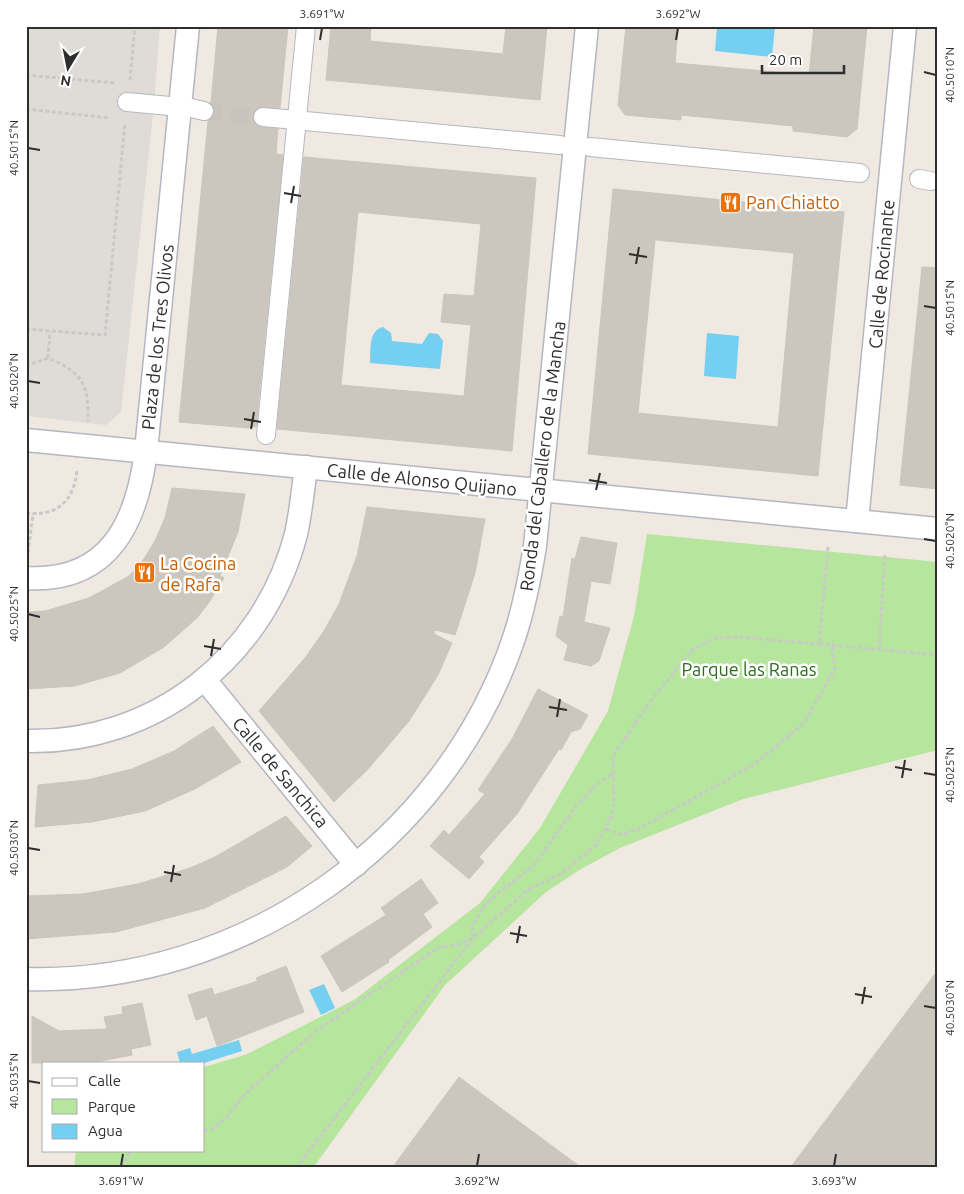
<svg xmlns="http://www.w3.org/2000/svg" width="964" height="1194" viewBox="0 0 964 1194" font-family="Ubuntu,sans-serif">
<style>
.green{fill:#b6e59e}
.plaza{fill:#dfdcd8}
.water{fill:#75cff0}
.building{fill:#cbc7bf;stroke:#cbc5ba;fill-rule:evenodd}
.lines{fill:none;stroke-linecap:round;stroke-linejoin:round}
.pedestrian-tunnel{stroke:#c8c4bd;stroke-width:18;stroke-dasharray:18 9;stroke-linecap:butt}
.pedestrian-casing{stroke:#b4b7c1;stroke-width:20}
.minor-casing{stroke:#b4b7c1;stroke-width:25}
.path{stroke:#c9c9c9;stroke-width:3;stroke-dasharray:4 2.5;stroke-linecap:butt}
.pedestrian{stroke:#fff;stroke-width:18}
.minor{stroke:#fff;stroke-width:22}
.ticks{fill:none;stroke:#2e2e2e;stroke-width:2}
.labels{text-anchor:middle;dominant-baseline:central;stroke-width:5;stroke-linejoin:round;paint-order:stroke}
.food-label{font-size:18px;fill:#c56008;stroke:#fff;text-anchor:start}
.street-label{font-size:18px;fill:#2e2e2e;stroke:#fff}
.park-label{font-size:18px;fill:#2c6e1b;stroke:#fff}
.neatline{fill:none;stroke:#2e2e2e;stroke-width:2}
.ticks-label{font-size:12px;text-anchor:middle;fill:#2e2e2e}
</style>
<rect width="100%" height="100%" fill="#efe9e1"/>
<path class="green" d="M 647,534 L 938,562 L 938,750 L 743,799 L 620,848 L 581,869 L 546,892 L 445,985 L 313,1168 L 74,1168 L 76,1150 L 204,1150 L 204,1067 L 245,1055 L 354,1000 L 480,903 L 540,828 L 608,711 L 634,616 Z"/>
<path class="plaza" d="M 26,26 L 160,26 L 154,105 L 121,412 L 106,425 L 26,416 Z"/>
<g class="water">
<path d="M 717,26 L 775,26 L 772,57 L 715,51 Z"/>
<path d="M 383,327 L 391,333 L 392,341 L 422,344 L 429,333 L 438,334 L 443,341 L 440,369 L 370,363 C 371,351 368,330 383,327 Z"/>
<path d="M 707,333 L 739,336 L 736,379 L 704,376 Z"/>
<path d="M 324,984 L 335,1008 L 321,1015 L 309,990 Z"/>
<path d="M 239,1040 L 242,1051 L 204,1063 L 180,1063 L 177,1052 L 190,1048 L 192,1054 Z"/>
</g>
<g class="building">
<path d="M 218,26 L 288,26 L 280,108 L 259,107 L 253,116 L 257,126 L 278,129 L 276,154 L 283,155 L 256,427 L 249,427 L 249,428 L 179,422 L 208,121 L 214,113 L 211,103 Z"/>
<path d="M 331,26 L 371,26 L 370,41 L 503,54 L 506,26 L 547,26 L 540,100 L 326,80 Z"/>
<path d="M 626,26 L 678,26 L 675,63 L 809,75 L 814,26 L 867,26 L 857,129 L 847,137 L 793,131 L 793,126 L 681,115 L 681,120 L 625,115 L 618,105 Z"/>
<path d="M 304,157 L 536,178 L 512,451 L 277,429 ZM 358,212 L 481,224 L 474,296 L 444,294 L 441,322 L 471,325 L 464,396 L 341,385 Z"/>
<path d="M 613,189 L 844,212 L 818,476 L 588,454 ZM 655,240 L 794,253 L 778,427 L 638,413 Z"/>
<path d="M 922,267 L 938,268 L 938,489 L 900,485 Z"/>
<path d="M 172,488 L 245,494 L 238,532 L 220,576 L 224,578 L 210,601 L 197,618 L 164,647 L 120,673 L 75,686 L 26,689 L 26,612 L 45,611 L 89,598 L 129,576 L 144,559 L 155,541 L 165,518 Z"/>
<path d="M 367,507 L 485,519 L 475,573 L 455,635 L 435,630 L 434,634 L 452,643 L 438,675 L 409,721 L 369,768 L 334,802 L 259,711 L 305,658 L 324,631 L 339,604 L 357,556 Z"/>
<path d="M 581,537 L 617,543 L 610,584 L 591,581 L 584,622 L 610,628 L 599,661 L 591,666 L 564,660 L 568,645 L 556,636 L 560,616 L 563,617 L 572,558 L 575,559 Z"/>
<path d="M 538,689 L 588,715 L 580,729 L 571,732 L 561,750 L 559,749 L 517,814 L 479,857 L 484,862 L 469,879 L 430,846 L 444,830 L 449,835 L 485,794 L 478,790 L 512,739 Z"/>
<path d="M 213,726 L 241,762 L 195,789 L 145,811 L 92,822 L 35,827 L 38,785 L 87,780 L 132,769 L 174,751 Z"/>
<path d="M 286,816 L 312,846 L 287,867 L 205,908 L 116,932 L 26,939 L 28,896 L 83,894 L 138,884 L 190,868 L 215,857 Z"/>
<path d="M 421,879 L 438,903 L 423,914 L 432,927 L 388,960 L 389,962 L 342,992 L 321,956 L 386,915 L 381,908 Z"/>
<path d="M 286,966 L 304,1012 L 217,1046 L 207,1016 L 196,1020 L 188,995 L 212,988 L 214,995 L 258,981 L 256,978 Z"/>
<path d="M 938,970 L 938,1168 L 790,1168 Z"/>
<path d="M 142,1003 L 151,1045 L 131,1049 L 132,1055 L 91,1063 L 32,1063 L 32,1016 L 59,1031 L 107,1029 L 104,1017 L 123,1014 L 122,1007 Z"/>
<path d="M 459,1077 L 510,1115 L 582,1168 L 392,1168 Z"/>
</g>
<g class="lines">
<path class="pedestrian-tunnel" d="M 204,111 L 263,117"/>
<defs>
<g id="pedestrian">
<path d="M 127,102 L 170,106"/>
<path d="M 191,108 L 204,111"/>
<path d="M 263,117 L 560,145"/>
<path d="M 590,147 L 860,173"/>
<path d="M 919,179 L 931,181"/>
<path d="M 266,435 L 306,26"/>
</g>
<g id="minor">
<path d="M 26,440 L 938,529"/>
<path d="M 857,521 L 905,26"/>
<path d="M 26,578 C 109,583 137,523 146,451 L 188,26"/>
<path d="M 205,680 L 356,865"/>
<path d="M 26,741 C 154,744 264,658 296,534 C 301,512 303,489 306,467"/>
<path d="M 26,979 C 242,985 445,843 514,638 C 524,608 530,577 535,546 L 587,26"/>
</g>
</defs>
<use href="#pedestrian" class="pedestrian-casing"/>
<use href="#minor" class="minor-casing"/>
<g class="path">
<path d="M 26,75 L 115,83"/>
<path d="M 130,80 L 135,26"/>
<path d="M 26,109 L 110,118"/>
<path d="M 26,329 L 105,335 L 125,123"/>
<path d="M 48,358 L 50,331"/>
<path d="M 26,366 L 48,358 C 82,372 89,384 88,421"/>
<path d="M 26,513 C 57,517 74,501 77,470"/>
<path d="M 828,547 L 819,644 L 938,655"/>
<path d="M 28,553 L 33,514"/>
<path d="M 879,650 L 885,553"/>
<path d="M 606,829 L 622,835 L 640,828 L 755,764 L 805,722 L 835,668 L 832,646"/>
<path d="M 204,1131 L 210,1130 L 227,1117 L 244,1095 L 316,1031 L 439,947 L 455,946 L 473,938 L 472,926 L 486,903 L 534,865 L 576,806 L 596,785 L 613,773"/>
<path d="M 122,1168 L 131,1150"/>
<path d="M 296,1168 L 473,938 L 529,889 L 561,874 L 595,846 L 606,829 L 614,808 L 613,756 L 651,700 L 693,649 L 715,638 L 739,637 L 819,644"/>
</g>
<use href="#pedestrian" class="pedestrian"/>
<use href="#minor" class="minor"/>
</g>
<path class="ticks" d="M 320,40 L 322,28M 676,40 L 678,28M 924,72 L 936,75M 28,148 L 40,150M 284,193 L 301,196M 291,203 L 294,186M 629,254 L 647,257M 636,264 L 639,247M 924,306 L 936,308M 28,381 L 40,383M 244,419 L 261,422M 251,429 L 254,412M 589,480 L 607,483M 596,490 L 600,473M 924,539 L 936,541M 28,614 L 40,617M 204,646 L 221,649M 211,656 L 214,639M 549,707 L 567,710M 557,717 L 560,699M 895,767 L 912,770M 924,773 L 936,775M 902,778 L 905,760M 28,848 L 40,850M 164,872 L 181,875M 171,882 L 174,865M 510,933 L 527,936M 517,943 L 520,926M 855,994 L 872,997M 862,1004 L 865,987M 924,1006 L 936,1008M 28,1081 L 40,1083M 121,1166 L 123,1154M 477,1166 L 479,1154M 834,1166 L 836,1154"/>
<defs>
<symbol id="restaurant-square" viewBox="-11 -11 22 22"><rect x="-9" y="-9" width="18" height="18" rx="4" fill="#e8710a" stroke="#fff"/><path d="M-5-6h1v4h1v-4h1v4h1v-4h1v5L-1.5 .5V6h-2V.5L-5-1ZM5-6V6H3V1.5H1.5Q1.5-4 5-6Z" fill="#fff"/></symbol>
</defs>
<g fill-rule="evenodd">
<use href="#restaurant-square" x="718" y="190" width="25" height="25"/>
<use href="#restaurant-square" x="132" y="560" width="25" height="25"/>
</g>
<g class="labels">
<g class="food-label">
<text x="746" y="202">Pan Chiatto</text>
<text x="160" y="563">La Cocina<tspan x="160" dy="21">de Rafa</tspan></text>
</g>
<g class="street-label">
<text transform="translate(881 274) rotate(-85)">Calle de Rocinante</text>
<text transform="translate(157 337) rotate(-84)">Plaza de los Tres Olivos</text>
<text transform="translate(542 456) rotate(-83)">Ronda del Caballero de la Mancha</text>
<text transform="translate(422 479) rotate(6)">Calle de Alonso Quijano</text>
<text transform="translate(281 772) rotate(50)">Calle de Sanchica</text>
</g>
<g class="park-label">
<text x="749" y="669">Parque las Ranas</text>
</g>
</g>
<rect width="964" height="1194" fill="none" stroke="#ffffff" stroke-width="55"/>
<rect x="42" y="1062" width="162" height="90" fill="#ffffff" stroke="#ababab"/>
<rect x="52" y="1078" width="25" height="8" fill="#ffffff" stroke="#ababab"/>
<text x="88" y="1086" font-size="15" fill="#2e2e2e">Calle</text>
<rect x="52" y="1099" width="25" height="15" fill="#b6e59e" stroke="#ababab"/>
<text x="88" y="1112" font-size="15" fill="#2e2e2e">Parque</text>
<rect x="52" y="1124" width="25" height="15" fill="#75cff0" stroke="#ababab"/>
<text x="88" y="1136" font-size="15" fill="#2e2e2e">Agua</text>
<g transform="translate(68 68) rotate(190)" stroke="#ffffff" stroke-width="4" paint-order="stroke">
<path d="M0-4L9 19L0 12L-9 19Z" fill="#2e2e2e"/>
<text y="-8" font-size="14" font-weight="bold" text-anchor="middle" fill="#2e2e2e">N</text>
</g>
<path d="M762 65v8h82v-8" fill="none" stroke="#2e2e2e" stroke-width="2.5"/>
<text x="769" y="65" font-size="15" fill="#2e2e2e" stroke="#ffffff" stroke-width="4" paint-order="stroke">20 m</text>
<rect x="28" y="28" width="908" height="1138" class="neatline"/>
<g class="ticks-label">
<text x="322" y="18">3.691°W</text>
<text x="678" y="18">3.692°W</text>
<text transform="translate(950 75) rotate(-90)" y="4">40.5010°N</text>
<text transform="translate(14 148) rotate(-90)" y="4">40.5015°N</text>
<text transform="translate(950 308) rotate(-90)" y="4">40.5015°N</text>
<text transform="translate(14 381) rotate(-90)" y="4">40.5020°N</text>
<text transform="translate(950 541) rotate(-90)" y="4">40.5020°N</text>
<text transform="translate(14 614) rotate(-90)" y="4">40.5025°N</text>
<text transform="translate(950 775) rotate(-90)" y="4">40.5025°N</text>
<text transform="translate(14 848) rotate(-90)" y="4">40.5030°N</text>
<text transform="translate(950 1008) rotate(-90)" y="4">40.5030°N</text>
<text transform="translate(14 1081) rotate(-90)" y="4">40.5035°N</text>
<text x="121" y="1185">3.691°W</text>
<text x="477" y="1185">3.692°W</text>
<text x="834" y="1185">3.693°W</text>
</g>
</svg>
